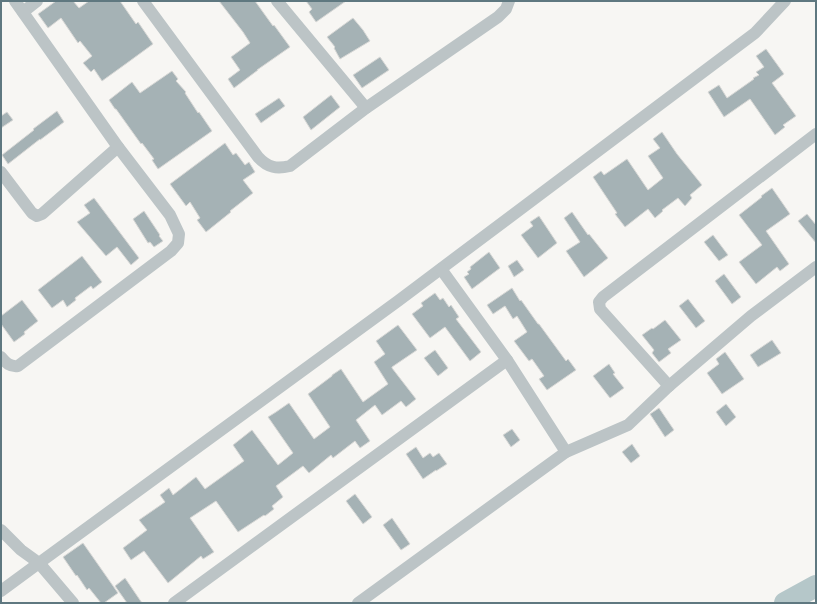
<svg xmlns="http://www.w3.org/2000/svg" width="817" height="604" viewBox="0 0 817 604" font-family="Inter,sans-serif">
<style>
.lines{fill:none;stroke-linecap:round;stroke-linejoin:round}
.river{stroke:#b5c7c9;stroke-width:22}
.building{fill:#a5b2b5;stroke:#d8d8d6}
.street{stroke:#bcc4c6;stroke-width:12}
</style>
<rect width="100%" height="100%" fill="#f7f6f3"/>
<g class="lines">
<path class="river" d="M 785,603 L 816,586"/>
</g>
<g class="building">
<path d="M 56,1 L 73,1 L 79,8 L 89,1 L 120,1 L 136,24 L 138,22 L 153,44 L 127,63 L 102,81 L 94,69 L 91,72 L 83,63 L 92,56 L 80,41 L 78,43 L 61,18 L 48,28 L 38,14 Z"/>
<path d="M 219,1 L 255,1 L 273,26 L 274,25 L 290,47 L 257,70 L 258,70 L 234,88 L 228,79 L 240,70 L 231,57 L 250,43 L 243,32 Z"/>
<path d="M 306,1 L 346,1 L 316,22 L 309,12 L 312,9 Z"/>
<path d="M 353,18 L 363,30 L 370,41 L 340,59 L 334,48 L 335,47 L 327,37 Z"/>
<path d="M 766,49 L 784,74 L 772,83 L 796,116 L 783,125 L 785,127 L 775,135 L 750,99 L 724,117 L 708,92 L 719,85 L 727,98 L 754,79 L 753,78 L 759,75 L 756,72 L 764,67 L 756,56 Z"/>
<path d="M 380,57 L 389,70 L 362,88 L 353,75 Z"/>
<path d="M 172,71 L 178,79 L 176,81 L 186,92 L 185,93 L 198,113 L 199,112 L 212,131 L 158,169 L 152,160 L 154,159 L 142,143 L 141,144 L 116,109 L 115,109 L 109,100 L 132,82 L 140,93 Z"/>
<path d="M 331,95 L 340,107 L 311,130 L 303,117 Z"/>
<path d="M 279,98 L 285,106 L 261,123 L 255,114 Z"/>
<path d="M 57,111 L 64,122 L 40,140 L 40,139 L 8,164 L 2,155 L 34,130 L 33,129 Z"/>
<path d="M 7,112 L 13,120 L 1,128 L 1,116 Z"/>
<path d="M 662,132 L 677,154 L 702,185 L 690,195 L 692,198 L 685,206 L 678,198 L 662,210 L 663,211 L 655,218 L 648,209 L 625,227 L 615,214 L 617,213 L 593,177 L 601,171 L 604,175 L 627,159 L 648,190 L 663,178 L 648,156 L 660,148 L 653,139 Z"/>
<path d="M 225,143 L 233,155 L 236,153 L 245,165 L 249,162 L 255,172 L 243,180 L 253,193 L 230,211 L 231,212 L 206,232 L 197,220 L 200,218 L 190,202 L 186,206 L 170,184 Z"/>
<path d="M 772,188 L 790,214 L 766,231 L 789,264 L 780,271 L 777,267 L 756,284 L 739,262 L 762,245 L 739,215 L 762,197 L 761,196 Z"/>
<path d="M 94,198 L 139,258 L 131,265 L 117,247 L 106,256 L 77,222 L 90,213 L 84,205 Z"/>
<path d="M 144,211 L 160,235 L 159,236 L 163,241 L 154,247 L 150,242 L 148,243 L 133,219 Z"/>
<path d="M 572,212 L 588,235 L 589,234 L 608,258 L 584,277 L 566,251 L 580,242 L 564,218 Z"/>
<path d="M 807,214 L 816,225 L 816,243 L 798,221 Z"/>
<path d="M 539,216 L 557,243 L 538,258 L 521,235 L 533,226 L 530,222 Z"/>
<path d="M 713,235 L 728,255 L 719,261 L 704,242 Z"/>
<path d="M 489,252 L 500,268 L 472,289 L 464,277 L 469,274 L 467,272 L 471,269 L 470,267 Z"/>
<path d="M 82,256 L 102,282 L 93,289 L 91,286 L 75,298 L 76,300 L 67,307 L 63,300 L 52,308 L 38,290 Z"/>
<path d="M 517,260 L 524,270 L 514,277 L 508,266 Z"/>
<path d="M 724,274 L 741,297 L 732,304 L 715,281 Z"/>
<path d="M 512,288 L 520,301 L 521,300 L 538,324 L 539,324 L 566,361 L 568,359 L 576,370 L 547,390 L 539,379 L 544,376 L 532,359 L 529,361 L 514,341 L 527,332 L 517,316 L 513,319 L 505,306 L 493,314 L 487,305 Z"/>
<path d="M 435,293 L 440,300 L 443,298 L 449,307 L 451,305 L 459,317 L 456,319 L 481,352 L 470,361 L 445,327 L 430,338 L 412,314 L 423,306 L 421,303 Z"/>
<path d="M 688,299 L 705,321 L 696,328 L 679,306 Z"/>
<path d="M 22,300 L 38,321 L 24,332 L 25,334 L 14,342 L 1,324 L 1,316 Z"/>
<path d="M 665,320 L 681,340 L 668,349 L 671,353 L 659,362 L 652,353 L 654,350 L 642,335 L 652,328 L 653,329 Z"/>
<path d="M 398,325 L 417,350 L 392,367 L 392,368 L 416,399 L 406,407 L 401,401 L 382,415 L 375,405 L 356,420 L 370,441 L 360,448 L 355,441 L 333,458 L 331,455 L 309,473 L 303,466 L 276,486 L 283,497 L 272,506 L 274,509 L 265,516 L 264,515 L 238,532 L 216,501 L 190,518 L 214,552 L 203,559 L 201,556 L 168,583 L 144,551 L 131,560 L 123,548 L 147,530 L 139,520 L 165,502 L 160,495 L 169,488 L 173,495 L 196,477 L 205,489 L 244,461 L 233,445 L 252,430 L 278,465 L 293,453 L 268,417 L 276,412 L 289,403 L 314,439 L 330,427 L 308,394 L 332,376 L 332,375 L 341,369 L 363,402 L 388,384 L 374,362 L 385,354 L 376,341 Z"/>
<path d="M 772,340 L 781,353 L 758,367 L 750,355 Z"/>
<path d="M 435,350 L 448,368 L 438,376 L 424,358 Z"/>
<path d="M 725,352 L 744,379 L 722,394 L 707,373 L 719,364 L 716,359 Z"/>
<path d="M 609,364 L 615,373 L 613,374 L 624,388 L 610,398 L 593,376 Z"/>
<path d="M 726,404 L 736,417 L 726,426 L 716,412 Z"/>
<path d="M 659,408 L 674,430 L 665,437 L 650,414 Z"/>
<path d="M 512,429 L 520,440 L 511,447 L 503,435 Z"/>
<path d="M 632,444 L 640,456 L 631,463 L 622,452 Z"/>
<path d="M 416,447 L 423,458 L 430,453 L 433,457 L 439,453 L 447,464 L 436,471 L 436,470 L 423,479 L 406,454 Z"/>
<path d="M 355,494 L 372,517 L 363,524 L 346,501 Z"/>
<path d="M 392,518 L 410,544 L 401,550 L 383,525 Z"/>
<path d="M 83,543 L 118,593 L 104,603 L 101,603 L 89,588 L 87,590 L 77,575 L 76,576 L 63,557 Z"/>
<path d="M 125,578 L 142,603 L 127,603 L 115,586 Z"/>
</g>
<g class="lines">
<g class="street">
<path d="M 143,1 L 258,157 C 268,168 277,169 290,166 L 366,108 L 498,17 L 506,9 L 509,1"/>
<path d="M 277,1 L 366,108"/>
<path d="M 23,12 L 37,1"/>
<path d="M 1,172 L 32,213 L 37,216 L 42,214 L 118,147"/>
<path d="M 1,357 C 6,363 10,367 18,366 L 171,251 L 178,243 L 179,234 L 170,215 L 118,147 L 15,1"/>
<path d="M 507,360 L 566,452"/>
<path d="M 669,386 L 600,309 L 599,302 L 603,297 L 816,134"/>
<path d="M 1,530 L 21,550 L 39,563 L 398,301 L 755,33 L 785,1"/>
<path d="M 1,591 L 39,563 L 73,603"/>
<path d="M 174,603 L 507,360 L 441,269"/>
<path d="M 358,603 L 566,452 L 628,425 L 669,386 L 751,316 L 816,267"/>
</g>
</g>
<rect width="817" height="604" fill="none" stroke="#5f7880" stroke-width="4"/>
</svg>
